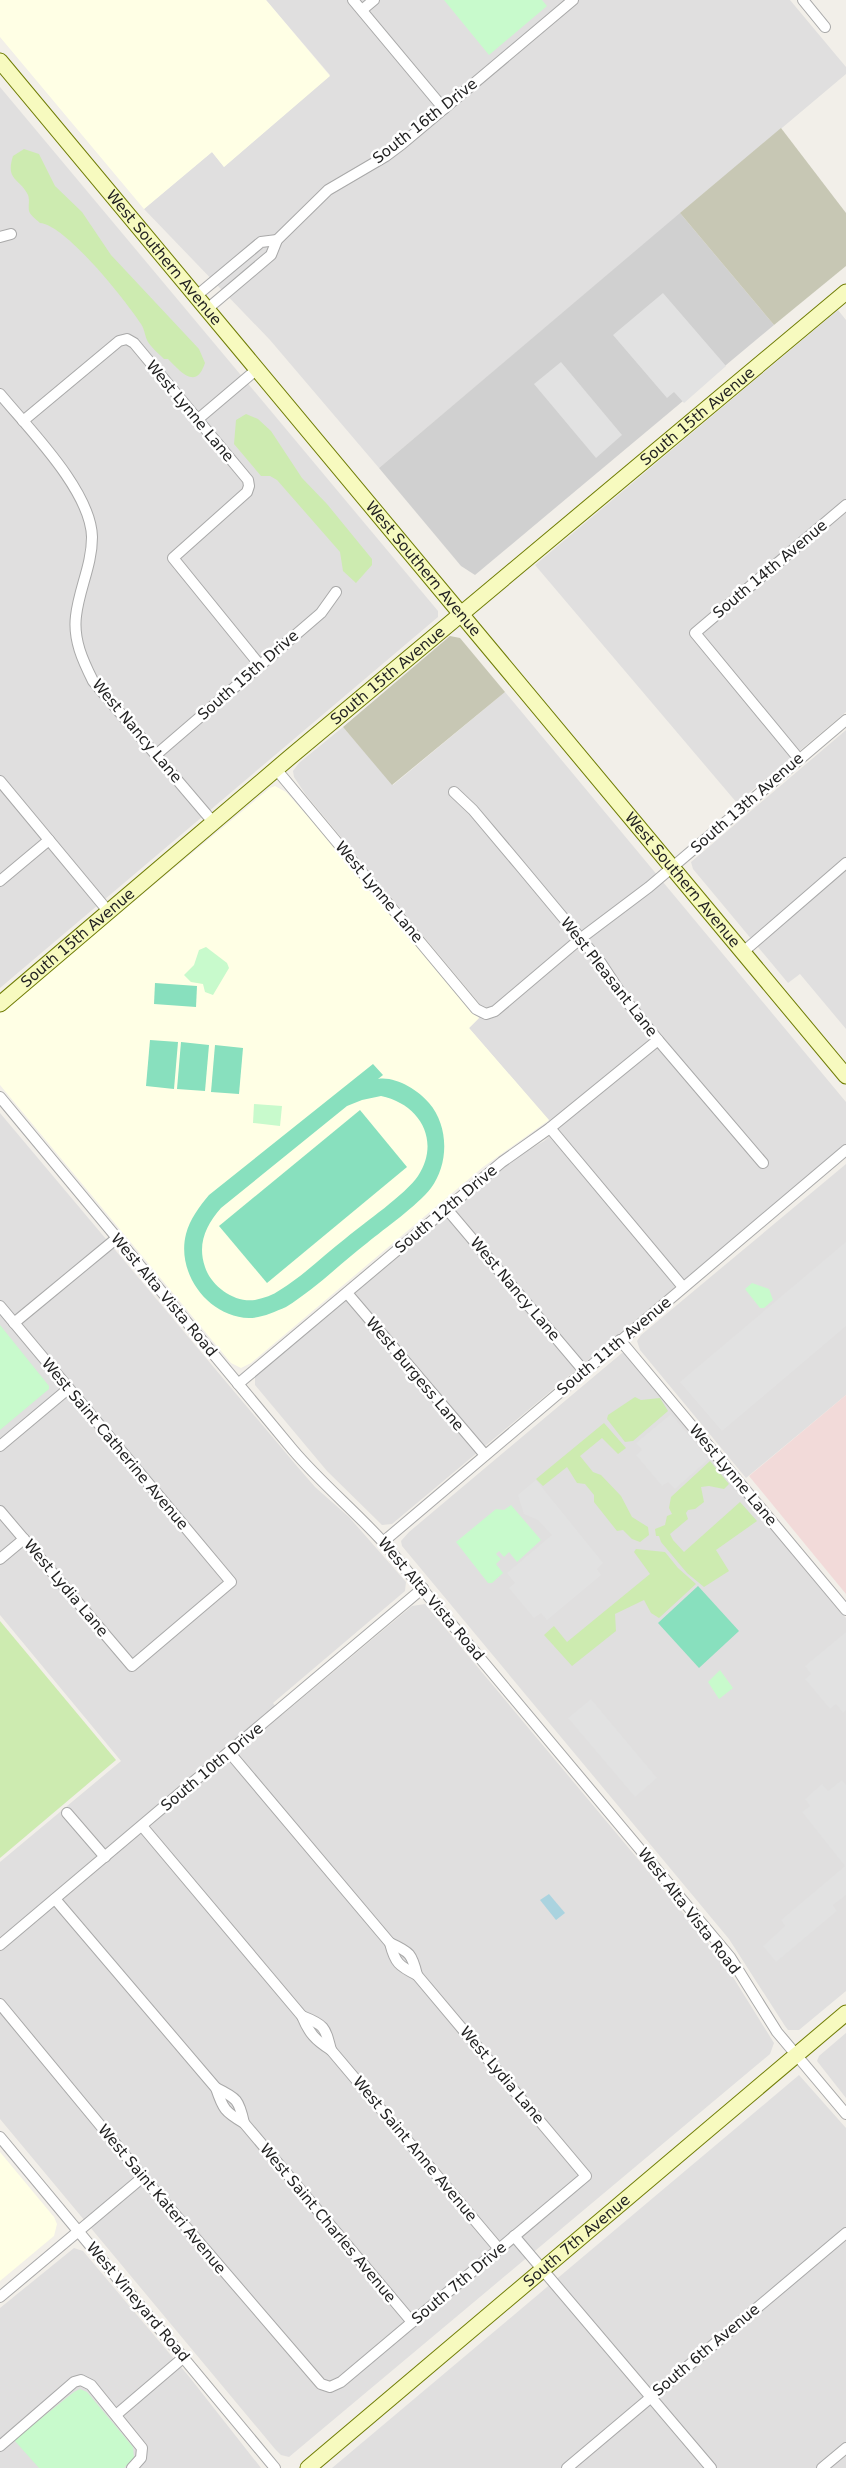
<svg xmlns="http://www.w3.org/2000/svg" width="846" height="2468" viewBox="0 0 846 2468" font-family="'DejaVu Sans',sans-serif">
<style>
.residential{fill:#e0dfdf}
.commercial{fill:#f2dad9}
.education{fill:#ffffe5}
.religious{fill:#d0d0d0}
.construction{fill:#c7c7b4}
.grass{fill:#cdebb0}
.park{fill:#c8facc}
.pitch{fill:#88e0be;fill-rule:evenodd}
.parking{fill:#e2e2e2}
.water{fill:#aad3df}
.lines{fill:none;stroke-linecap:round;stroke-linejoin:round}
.street-casing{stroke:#a9a9a9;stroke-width:12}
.secondary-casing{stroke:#707d05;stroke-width:17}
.street{stroke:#fff;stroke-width:10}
.secondary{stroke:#f7fabf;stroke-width:15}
.labels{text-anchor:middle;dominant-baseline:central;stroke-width:5;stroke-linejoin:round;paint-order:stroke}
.street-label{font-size:15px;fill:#222;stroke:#fff}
</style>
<rect width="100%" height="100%" fill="#f2efe9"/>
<g class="residential">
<path d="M 266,0 L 790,0 L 846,67 L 846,74 L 379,468 L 270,340 L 144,209 L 212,152 L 224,167 L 330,75 Z"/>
<path d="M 0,87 L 438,611 L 438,617 L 0,988 Z"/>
<path d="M 838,310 L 846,320 L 846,712 L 737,803 L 535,565 Z"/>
<path d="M 505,692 L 846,1102 L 846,1144 L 392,1524 L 382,1525 L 327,1471 L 255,1385 L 255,1377 L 515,1158 L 544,1141 L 557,1130 L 469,1028 L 479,1018 L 479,1003 L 306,795 L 294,777 L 293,771 L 299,763 L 343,727 L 393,785 Z"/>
<path d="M 846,730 L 846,1029 L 800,974 L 788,983 L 693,869 L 691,862 Z"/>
<path d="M 0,1113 L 296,1465 L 315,1487 L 349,1517 L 406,1582 L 405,1591 L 273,1703 L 282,1715 L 412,1606 L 425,1604 L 723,1961 L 774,2043 L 770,2054 L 289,2457 L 281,2455 L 275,2449 L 0,2119 L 0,1862 L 121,1761 L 0,1615 Z"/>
<path d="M 846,1164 L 846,1395 L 746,1478 L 640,1350 L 637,1341 L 641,1335 Z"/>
<path d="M 622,1353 L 624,1353 L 846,1618 L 846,1991 L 799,2030 L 788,2030 L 785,2026 L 729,1939 L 402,1546 L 401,1541 L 409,1532 Z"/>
<path d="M 846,2033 L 846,2098 L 817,2061 L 819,2056 Z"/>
<path d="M 799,2075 L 846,2128 L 846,2468 L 332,2468 Z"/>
<path d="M 74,2248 L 83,2251 L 191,2379 L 261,2468 L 0,2468 L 0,2308 Z"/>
</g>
<path class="commercial" d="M 846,1395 L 846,1594 L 749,1476 Z"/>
<g class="education">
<path d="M 0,0 L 266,0 L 330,76 L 224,167 L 212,152 L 144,209 L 0,37 Z"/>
<path d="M 275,786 L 286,792 L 322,832 L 473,1014 L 479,1018 L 469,1028 L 549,1120 L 483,1167 L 251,1363 L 241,1368 L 231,1363 L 0,1085 L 0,1013 L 270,788 Z"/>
<path d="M 0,2152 L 54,2217 L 57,2224 L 54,2236 L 0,2281 Z"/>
</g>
<path class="religious" d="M 680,213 L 774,325 L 475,575 L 461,566 L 379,468 Z"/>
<g class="construction">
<path d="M 781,128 L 846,213 L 846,266 L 774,325 L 680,213 Z"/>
<path d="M 450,636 L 460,638 L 505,692 L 392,785 L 343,727 Z"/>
</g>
<g class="grass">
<path d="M 24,149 L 39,154 L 55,186 L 82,212 L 111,255 L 199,349 L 205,363 C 196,391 180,371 168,359 L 164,359 C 159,354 152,348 148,342 C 145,337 145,330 141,324 C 126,301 66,225 40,223 C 37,220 30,215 29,211 C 28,205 30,201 28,195 C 20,178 5,181 13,156 Z"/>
<path d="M 246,414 L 258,419 L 271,431 L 302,478 L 327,504 L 372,559 L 372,565 L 356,583 L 343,571 L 340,552 L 277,480 L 270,476 L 261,476 L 234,444 L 236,420 Z"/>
<path d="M 635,1397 L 641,1400 L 660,1398 L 668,1411 L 633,1441 L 625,1442 L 607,1419 L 608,1415 Z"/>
<path d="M 604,1423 L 626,1448 L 618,1454 L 602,1438 L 580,1456 L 593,1472 L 601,1475 L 621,1496 L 632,1517 L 648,1527 L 649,1535 L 640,1542 L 632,1539 L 623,1530 L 617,1531 L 594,1502 L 594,1495 L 585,1484 L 577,1483 L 567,1467 L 543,1486 L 536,1479 Z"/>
<path d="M 710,1461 L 729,1484 L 724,1489 L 709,1486 L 701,1487 L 704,1502 L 695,1509 L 688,1510 L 686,1513 L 688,1519 L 670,1534 L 673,1540 L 684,1552 L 740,1502 L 757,1521 L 716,1550 L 729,1571 L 704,1587 L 687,1573 L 661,1542 L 659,1536 L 656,1536 L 655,1529 L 665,1525 L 667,1516 L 672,1514 L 669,1508 L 671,1497 Z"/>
<path d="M 636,1549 L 665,1552 L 678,1568 L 696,1584 L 659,1618 L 651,1613 L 644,1600 L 615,1614 L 616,1631 L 572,1666 L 544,1635 L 554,1626 L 567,1642 L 650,1574 L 634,1552 Z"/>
<path d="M 0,1621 L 116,1760 L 0,1858 Z"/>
</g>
<g class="park">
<path d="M 444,0 L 542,0 L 547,6 L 489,55 Z"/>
<path d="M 206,947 L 227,963 L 229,968 L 213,995 L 205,992 L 203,984 L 191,982 L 184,975 L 194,965 L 199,950 Z"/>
<path d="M 254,1104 L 282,1106 L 280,1126 L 253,1123 Z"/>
<path d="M 752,1283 L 769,1289 L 773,1300 L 764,1308 L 760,1308 L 745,1289 Z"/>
<path d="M 0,1325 L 49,1386 L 49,1389 L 0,1430 Z"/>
<path d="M 511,1505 L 541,1540 L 517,1562 L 509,1552 L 504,1557 L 499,1551 L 496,1554 L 501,1559 L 496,1564 L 503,1573 L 492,1583 L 488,1583 L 456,1542 L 496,1509 L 504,1510 Z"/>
<path d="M 720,1670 L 733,1688 L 719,1699 L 708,1682 Z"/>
<path d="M 80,2389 L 87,2392 L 133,2447 L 134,2458 L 124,2468 L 39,2468 L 14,2440 L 74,2392 Z"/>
</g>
<g class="pitch">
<path d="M 155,983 L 197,986 L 196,1007 L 154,1004 Z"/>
<path d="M 150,1040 L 178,1042 L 174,1089 L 146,1086 Z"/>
<path d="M 181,1042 L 209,1045 L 205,1091 L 177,1089 Z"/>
<path d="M 215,1045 L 243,1048 L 239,1094 L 211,1092 Z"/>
<path d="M 373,1064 L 383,1075 L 378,1079 C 395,1076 418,1090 429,1103 C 449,1126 449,1164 431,1188 C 417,1206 385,1228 367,1243 C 340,1264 315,1289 286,1307 C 274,1312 262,1318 249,1318 C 208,1317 176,1273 186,1234 C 190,1219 199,1207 209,1195 ZM 381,1096 C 420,1104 441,1141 418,1176 C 406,1194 364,1223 346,1238 C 324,1255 303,1276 280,1290 C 273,1295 264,1298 255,1300 C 234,1303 211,1286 205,1267 C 197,1244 206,1225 221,1208 L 347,1106 L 362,1100 Z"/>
<path d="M 360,1110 L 407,1167 L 267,1283 L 219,1226 Z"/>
<path d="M 698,1586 L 739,1631 L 699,1668 L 658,1623 Z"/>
</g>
<g class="parking">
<path d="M 663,293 L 726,366 L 684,403 L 674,392 L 667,398 L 613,335 Z"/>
<path d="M 561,362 L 622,435 L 596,458 L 534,384 Z"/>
<path d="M 846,1242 L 846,1326 L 722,1431 L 680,1382 Z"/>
<path d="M 671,1414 L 709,1459 L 675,1489 L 668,1482 L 662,1486 L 636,1455 L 642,1450 L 636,1443 Z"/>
<path d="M 536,1480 L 603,1563 L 597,1569 L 601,1575 L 547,1620 L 541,1613 L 534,1618 L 509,1588 L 515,1583 L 507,1573 L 552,1535 L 538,1520 L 524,1514 L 518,1495 Z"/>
<path d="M 846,1632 L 846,1710 L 843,1713 L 836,1704 L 830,1709 L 805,1679 L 811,1674 L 805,1666 Z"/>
<path d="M 591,1699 L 657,1778 L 635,1797 L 568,1718 Z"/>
<path d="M 842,1780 L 846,1785 L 846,1895 L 833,1905 L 837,1911 L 776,1962 L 763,1946 L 785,1926 L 781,1920 L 845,1866 L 802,1812 L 810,1806 L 805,1799 L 822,1784 L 828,1791 Z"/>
</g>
<path class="water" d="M 549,1894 L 565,1913 L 556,1920 L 540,1900 Z"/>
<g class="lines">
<defs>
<g id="street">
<path d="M 353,0 L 444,109"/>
<path d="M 803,0 L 825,27"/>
<path d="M 362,10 L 374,0"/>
<path d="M 0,237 L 11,234"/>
<path d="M 195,297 L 261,242 L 277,240"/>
<path d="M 206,310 L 271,255 L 277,240 L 328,190 L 386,156 L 402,144 L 573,0"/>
<path d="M 0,394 C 29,429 91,491 92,537 C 92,565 79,589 76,616 C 73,640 83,661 93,681 L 213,822"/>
<path d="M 197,420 L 256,370"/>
<path d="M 23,421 L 119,341 L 127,339 L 134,343 L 248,480 L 249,486 L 247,492 L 173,558 L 259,664"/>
<path d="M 157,754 L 321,613 L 336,592"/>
<path d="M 799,759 L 695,633 L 846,505"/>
<path d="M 276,769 L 476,1009 L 486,1014 L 495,1011 L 580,939 L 649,887 L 846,720"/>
<path d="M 0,781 L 108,911"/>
<path d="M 454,792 L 473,810 L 521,867 L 601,963 L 624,998 L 658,1040 L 763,1163"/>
<path d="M 0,881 L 49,840"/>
<path d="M 743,952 L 846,863"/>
<path d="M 0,1097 L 293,1450 C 321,1483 354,1510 383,1542 L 730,1957 L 777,2032 L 846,2114"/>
<path d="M 550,1128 L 683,1287"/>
<path d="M 446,1208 L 584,1371"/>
<path d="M 347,1293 L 485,1455"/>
<path d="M 0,1306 L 231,1582 L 132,1666 L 0,1511"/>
<path d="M 14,1323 L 117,1238"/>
<path d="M 620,1340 L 846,1610"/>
<path d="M 238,1384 L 502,1162 L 550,1128 L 658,1040"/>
<path d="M 0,1446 L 68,1389"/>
<path d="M 383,1542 L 846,1150"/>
<path d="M 0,1559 L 24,1539"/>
<path d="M 67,1813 L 105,1857"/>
<path d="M 142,1826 L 302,2016 C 309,2033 315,2040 331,2050 L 499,2249"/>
<path d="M 55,1899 L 216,2088 C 223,2109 225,2112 244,2123 L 412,2322"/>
<path d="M 390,1943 C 410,1952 412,1954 417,1975"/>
<path d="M 0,1945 L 423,1588"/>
<path d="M 0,2004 L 143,2177 L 321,2384 L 330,2387 L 341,2382 L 586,2176 L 417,1975 C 399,1966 395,1963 390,1943 L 229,1752"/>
<path d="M 302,2016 C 325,2025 325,2027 331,2050"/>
<path d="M 216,2088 C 237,2098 239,2100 244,2123"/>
<path d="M 0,2137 L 275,2468"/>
<path d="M 514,2236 L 711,2468"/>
<path d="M 0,2297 L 143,2177"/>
<path d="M 116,2415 L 184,2357"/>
<path d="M 0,2446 L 74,2382 L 81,2380 L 91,2385 L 142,2448 L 141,2458 L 132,2468"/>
<path d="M 567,2468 L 846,2233"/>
<path d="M 822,2468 L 846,2448"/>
</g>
<g id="secondary">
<path id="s1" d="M 0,61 L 846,1076"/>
<path id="s2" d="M 0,1004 L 289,758 L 846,292"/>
<path id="s3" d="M 308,2468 L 846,2013"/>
</g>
</defs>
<use href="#street" class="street-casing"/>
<use href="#secondary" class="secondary-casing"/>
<use href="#street" class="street"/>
<use href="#secondary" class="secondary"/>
</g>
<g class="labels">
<g class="street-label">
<text transform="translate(425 121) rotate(-38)">South 16th Drive</text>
<text stroke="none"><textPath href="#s1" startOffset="256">West Southern Avenue</textPath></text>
<text transform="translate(190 411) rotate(50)">West Lynne Lane</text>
<text stroke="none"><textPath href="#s2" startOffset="912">South 15th Avenue</textPath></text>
<text stroke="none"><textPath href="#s1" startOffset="661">West Southern Avenue</textPath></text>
<text transform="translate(770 569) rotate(-40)">South 14th Avenue</text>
<text transform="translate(248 675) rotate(-41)">South 15th Drive</text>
<text stroke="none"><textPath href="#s2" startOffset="508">South 15th Avenue</textPath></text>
<text transform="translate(137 731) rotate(50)">West Nancy Lane</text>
<text transform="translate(747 803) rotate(-41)">South 13th Avenue</text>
<text stroke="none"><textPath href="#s1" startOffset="1066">West Southern Avenue</textPath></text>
<text transform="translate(379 892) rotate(50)">West Lynne Lane</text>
<text stroke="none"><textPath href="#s2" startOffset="102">South 15th Avenue</textPath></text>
<text transform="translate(609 977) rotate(52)">West Pleasant Lane</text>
<text transform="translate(446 1209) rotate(-40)">South 12th Drive</text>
<text transform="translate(515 1289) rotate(50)">West Nancy Lane</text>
<text transform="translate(164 1295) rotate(50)">West Alta Vista Road</text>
<text transform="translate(614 1346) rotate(-40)">South 11th Avenue</text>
<text transform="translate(415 1374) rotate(50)">West Burgess Lane</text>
<text transform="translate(115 1444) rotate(50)">West Saint Catherine Avenue</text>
<text transform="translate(733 1475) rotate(50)">West Lynne Lane</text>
<text transform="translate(66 1588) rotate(50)">West Lydia Lane</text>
<text transform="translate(431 1599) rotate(50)">West Alta Vista Road</text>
<text transform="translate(212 1767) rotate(-40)">South 10th Drive</text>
<text transform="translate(689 1911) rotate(52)">West Alta Vista Road</text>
<text transform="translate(502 2075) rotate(50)">West Lydia Lane</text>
<text transform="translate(415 2149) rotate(50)">West Saint Anne Avenue</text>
<text transform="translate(162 2199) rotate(50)">West Saint Kateri Avenue</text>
<text transform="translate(328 2223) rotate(50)">West Saint Charles Avenue</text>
<text stroke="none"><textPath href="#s3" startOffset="352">South 7th Avenue</textPath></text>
<text transform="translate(459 2283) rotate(-40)">South 7th Drive</text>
<text transform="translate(138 2302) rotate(50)">West Vineyard Road</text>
<text transform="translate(706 2350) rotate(-40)">South 6th Avenue</text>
</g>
</g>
</svg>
